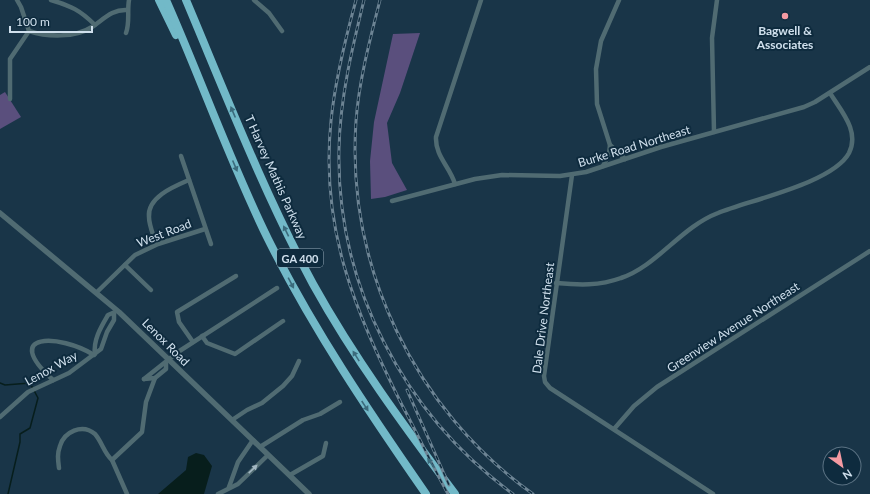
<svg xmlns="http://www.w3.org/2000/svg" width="870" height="494" viewBox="0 0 870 494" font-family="Lato,sans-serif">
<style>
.green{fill:#5a4f7d}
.water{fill:#071e1c}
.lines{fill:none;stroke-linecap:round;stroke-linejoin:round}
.stream{stroke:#071e1c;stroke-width:1.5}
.minor{stroke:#506b72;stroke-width:4.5}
.tertiary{stroke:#506b72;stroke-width:5.5}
.motorway{stroke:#72b9c8;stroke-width:8}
.rail-casing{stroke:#6d8494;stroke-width:3}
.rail{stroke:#0e2b3e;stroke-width:1.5;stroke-dasharray:4.5;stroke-linecap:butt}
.oneway{fill:#3b6b7c}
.oneway2{fill:#a3b7c2}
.poi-dot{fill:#f49aa2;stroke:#0e2b3e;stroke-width:1.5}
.labels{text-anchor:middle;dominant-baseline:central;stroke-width:4;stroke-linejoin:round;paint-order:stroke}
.shield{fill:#0e2b3e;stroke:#96aab8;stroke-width:1}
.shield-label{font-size:11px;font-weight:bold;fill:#d0e0ed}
.poi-label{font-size:12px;font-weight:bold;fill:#d0e0ed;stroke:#0e2b3e}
.street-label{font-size:12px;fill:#d0e0ed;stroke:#0e2b3e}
</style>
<rect width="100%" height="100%" fill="#193548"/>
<g class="green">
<path d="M 420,33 L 400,93 L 387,123 L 392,163 L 407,190 L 385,197 L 371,199 L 370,161 L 374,122 L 393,34 Z"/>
<path d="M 5,92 L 21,117 L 0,129 L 0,95 Z"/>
</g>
<path class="water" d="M 196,453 L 204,455 L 212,466 L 204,494 L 158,494 L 186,470 L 188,457 Z"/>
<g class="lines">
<path class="stream" d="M 0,383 L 5,385 L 30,383 L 38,398 L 30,428 L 20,434 L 20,442 L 8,494"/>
<g class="minor">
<path d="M 51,0 C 71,6 80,10 95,25"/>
<path d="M 254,0 L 269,13 L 282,31"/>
<path d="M 29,31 C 47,37 75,38 92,27 C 103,20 112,9 127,10"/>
<path d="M 126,33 C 130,23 127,11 129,0"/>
<path d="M 10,99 L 10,59 L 29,31 L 21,7 L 17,0"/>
<path d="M 714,132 L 712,38 L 717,0"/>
<path d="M 610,145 L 625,159"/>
<path d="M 181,156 L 211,244"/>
<path d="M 603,166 L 609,154 L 610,145 L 597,104 L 596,69 L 601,41 L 619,0"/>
<path d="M 572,175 L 544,376 L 545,382 L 550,388 L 713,494"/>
<path d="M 455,184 C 450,167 435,156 436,137 L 481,0"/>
<path d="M 392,201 L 475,179 L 502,175 L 560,176 L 586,172 L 661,147 L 804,107 L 815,102 L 870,67"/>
<path d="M 156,244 C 154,236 149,226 149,217 C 147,197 175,186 189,180"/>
<path d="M 125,265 L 151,290"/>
<path d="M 556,283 C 579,285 599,286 621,278 C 657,266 681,227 718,213 C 750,200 833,183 849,153 C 860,131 841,111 830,93"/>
<path d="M 97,292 L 135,255 L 158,244 L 205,229"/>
<path d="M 202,336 L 207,343 L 235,354 L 283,321"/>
<path d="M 193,342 L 179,322 L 177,312 L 236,276"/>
<path d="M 95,354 C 93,340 101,327 108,315 L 115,312"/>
<path d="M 144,379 L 178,352 L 277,288"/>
<path d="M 144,379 L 155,378 L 166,369 L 166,363"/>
<path d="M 53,380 C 0,332 60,334 94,355"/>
<path d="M 0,417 L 28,392 L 69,373 L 101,349 L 107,332 L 114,320 L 114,314"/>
<path d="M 232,420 L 247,410 L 262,403 L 283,386 L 292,376 L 299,361"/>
<path d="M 614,429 L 634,406 L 657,387 L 870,251"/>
<path d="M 260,447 L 303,420 L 320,414 L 340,402"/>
<path d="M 112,460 L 142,432 L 146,402 L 155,378"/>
<path d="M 59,468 C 58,460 57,454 60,446 C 64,432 82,423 95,434 C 102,442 104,453 112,460 L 127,494"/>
<path d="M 290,475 L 323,456 L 326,443"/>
<path d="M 229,487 L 238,462 L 253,440"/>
<path d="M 218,494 L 238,484 L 268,455"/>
</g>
<path class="tertiary" d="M 0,213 L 119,312 L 309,494"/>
<g class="motorway">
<path d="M 159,0 L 176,35"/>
<path d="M 166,0 C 201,79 230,162 268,239 C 313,329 369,412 426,494"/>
<path d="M 186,0 C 226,95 264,193 313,284 C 354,358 404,426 455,494"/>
</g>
<defs>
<g id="rail">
<path d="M 356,0 C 345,40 335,80 331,121 C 320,229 355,311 402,405 C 418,435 432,465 448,494"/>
<path d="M 364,0 C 352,49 340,98 339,149 C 336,285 404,414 513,494"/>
<path d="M 380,0 C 370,40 359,80 356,121 C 346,267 415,410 533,494"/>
<path d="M 407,390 L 449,485"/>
</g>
</defs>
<use href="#rail" class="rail-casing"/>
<use href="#rail" class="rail"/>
</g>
<defs><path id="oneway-solid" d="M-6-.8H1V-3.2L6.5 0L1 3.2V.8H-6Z"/></defs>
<g class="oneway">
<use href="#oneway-solid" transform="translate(233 112) rotate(-113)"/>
<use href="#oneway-solid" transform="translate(235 166) rotate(67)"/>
<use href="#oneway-solid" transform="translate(286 231) rotate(-116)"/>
<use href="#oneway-solid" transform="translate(291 283) rotate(62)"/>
<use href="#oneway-solid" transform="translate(356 356) rotate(-122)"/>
<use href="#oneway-solid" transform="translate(365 406) rotate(57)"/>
<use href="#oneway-solid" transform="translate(431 463) rotate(-127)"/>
</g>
<use class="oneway2" href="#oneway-solid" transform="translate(253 469) rotate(-44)"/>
<circle class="poi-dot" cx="785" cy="16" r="4"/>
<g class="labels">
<rect class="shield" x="277" y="249" width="46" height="18" rx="3"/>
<g class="shield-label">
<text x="300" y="258">GA 400</text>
</g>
<g class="poi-label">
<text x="785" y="30">Bagwell &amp;<tspan x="785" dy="14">Associates</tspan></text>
</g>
<g class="street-label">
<text transform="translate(634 146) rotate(-17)">Burke Road Northeast</text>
<text transform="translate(276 177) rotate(66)">T Harvey Mathis Parkway</text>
<text transform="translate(164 233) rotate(-21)">West Road</text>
<text transform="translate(543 318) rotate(-83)">Dale Drive Northeast</text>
<text transform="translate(733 327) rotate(-33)">Greenview Avenue Northeast</text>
<text transform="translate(166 342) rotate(45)">Lenox Road</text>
<text transform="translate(51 368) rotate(-29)">Lenox Way</text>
</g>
</g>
<g transform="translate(842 466) rotate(147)"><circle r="19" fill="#0e2b3e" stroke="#5c7384"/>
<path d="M0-3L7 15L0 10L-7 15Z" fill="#f49aa2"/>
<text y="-6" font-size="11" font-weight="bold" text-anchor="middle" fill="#d0e0ed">N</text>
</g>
<path d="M10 26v6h82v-6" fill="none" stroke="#d0e0ed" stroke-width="2"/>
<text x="16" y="26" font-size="12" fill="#d0e0ed" stroke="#0e2b3e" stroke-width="3" paint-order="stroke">100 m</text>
</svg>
